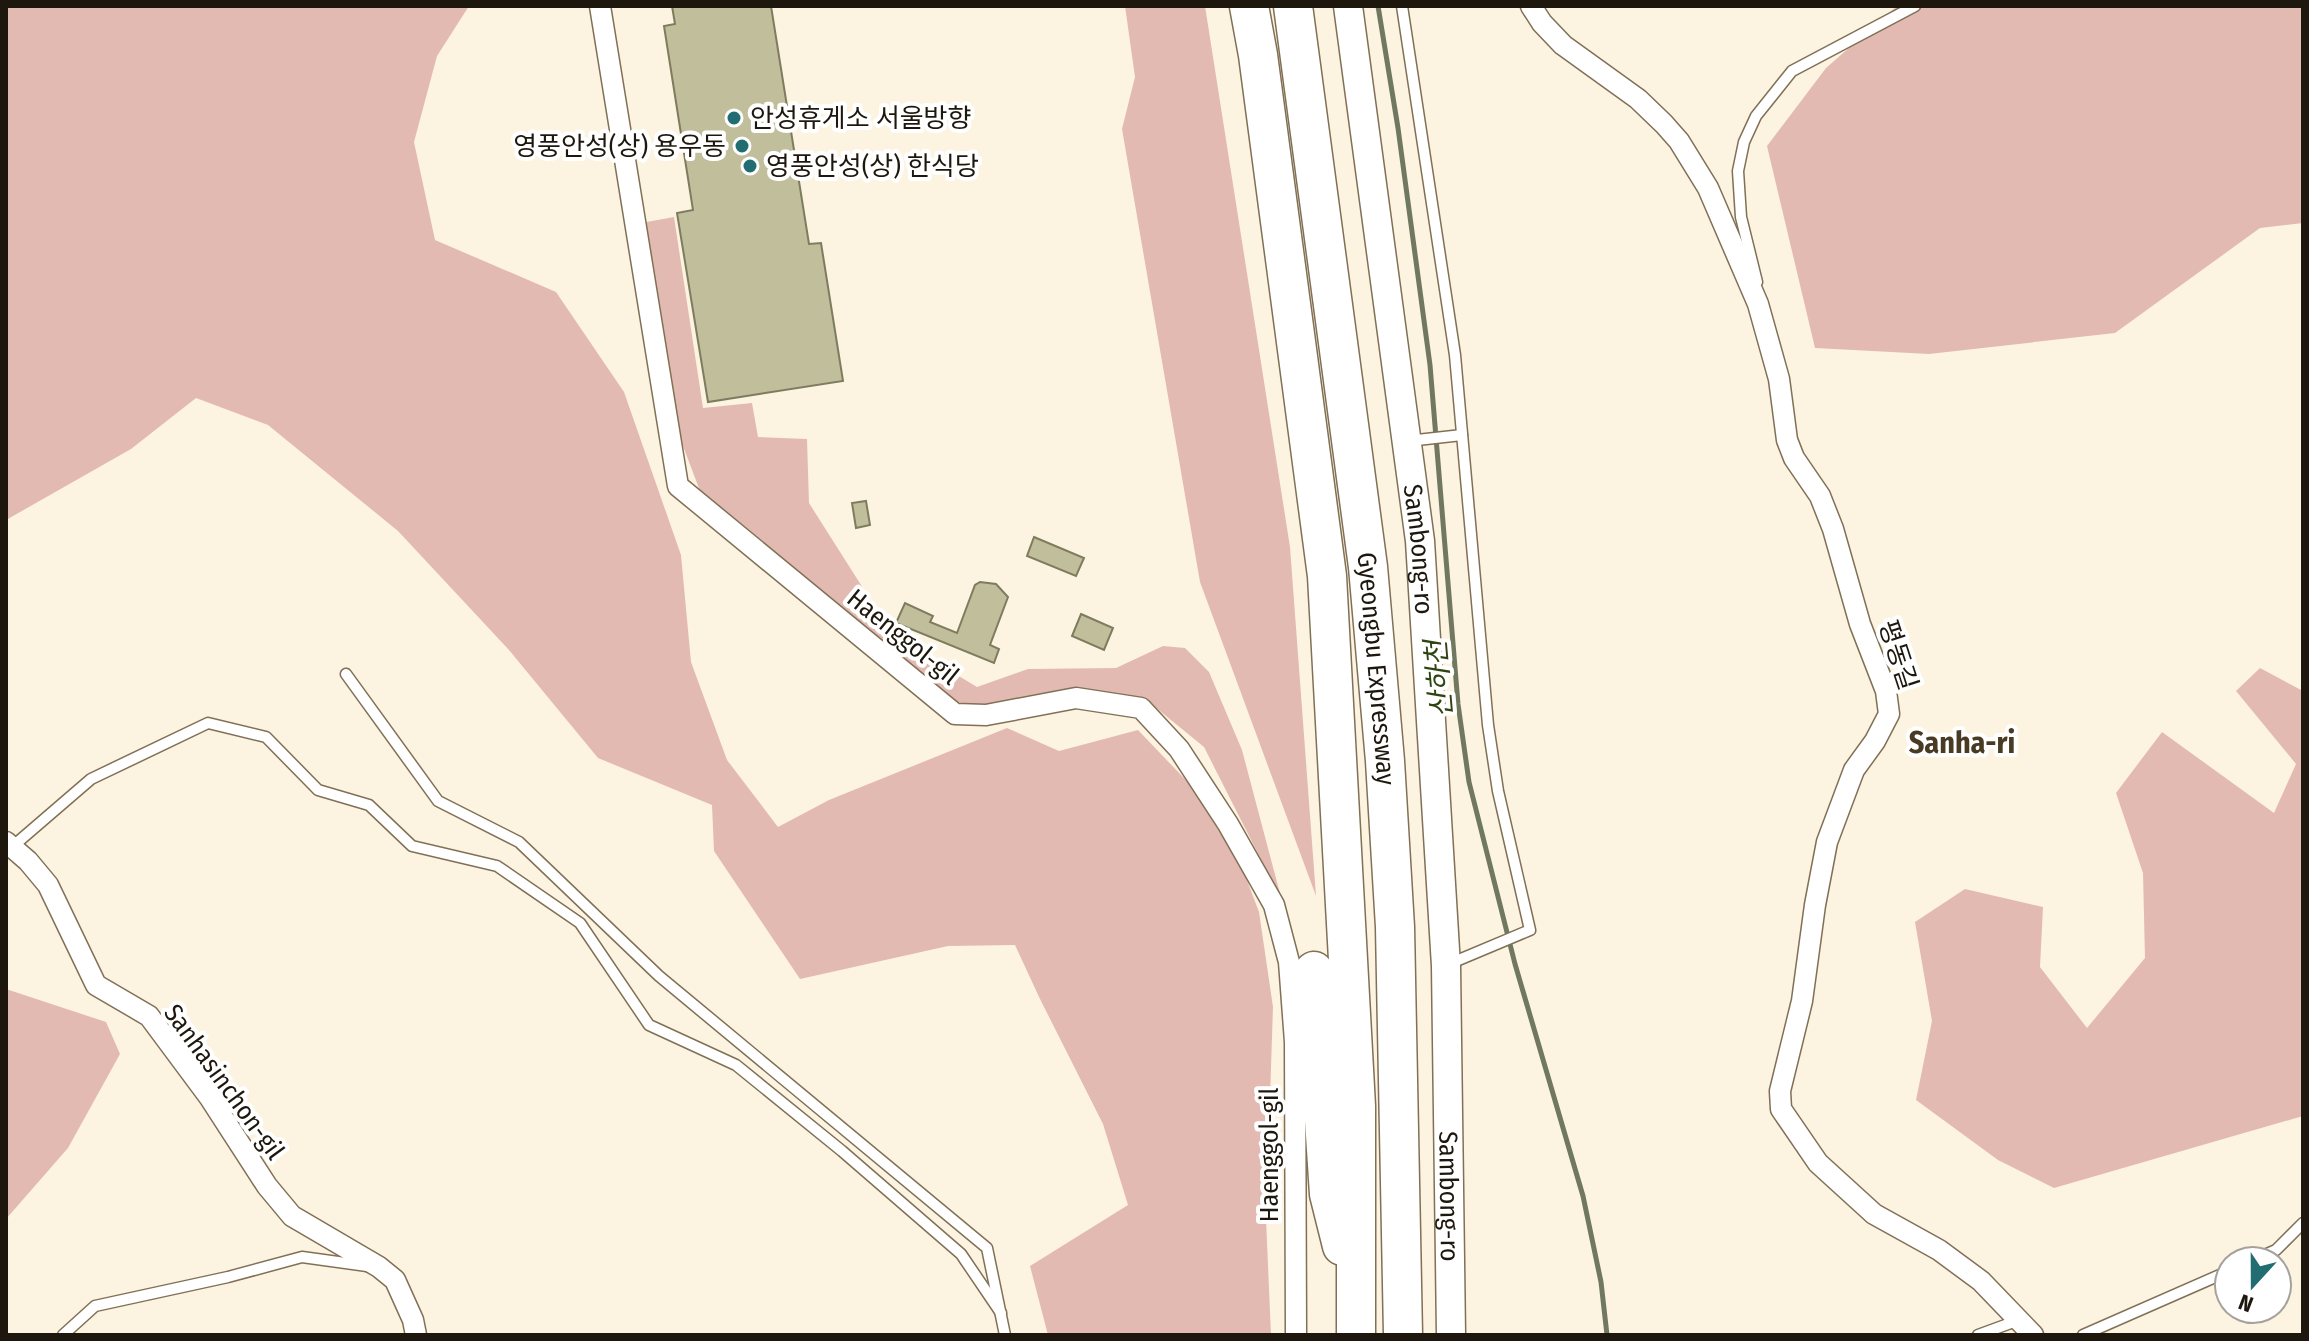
<svg xmlns="http://www.w3.org/2000/svg" width="2309" height="1341" viewBox="0 0 2309 1341" font-family="'Fira Sans Condensed','Noto Sans KR',sans-serif">
<style>
.forest{fill:#e3bab2}
.lines{fill:none;stroke-linecap:round;stroke-linejoin:round}
.stream{stroke:#707960;stroke-width:5}
.building{fill:#c1be9b;stroke:#7e7c5f;stroke-width:2}
.lane-casing{stroke:#807056;stroke-width:13}
.street-casing{stroke:#807056;stroke-width:23}
.secondary-casing{stroke:#807056;stroke-width:31}
.highway-casing{stroke:#807056;stroke-width:41}
.lane{stroke:#fff;stroke-width:10}
.street{stroke:#fff;stroke-width:20}
.secondary{stroke:#fff;stroke-width:28}
.highway{stroke:#fff;stroke-width:38}
.poi-dot{fill:#216d72;stroke:#fff;stroke-width:3}
.labels{text-anchor:middle;dominant-baseline:central;stroke-width:8;stroke-linejoin:round;paint-order:stroke}
.poi-label{font-size:26px;fill:#1d170d;stroke:#fff;text-anchor:start}
.street-label{font-size:26px;fill:#1d170d;stroke:#fff}
.water-label{font-size:28px;font-style:italic;fill:#304412;stroke:#fff}
.quarter-label{font-size:30px;font-weight:bold;fill:#493b23;stroke:#fff}
</style>
<rect width="100%" height="100%" fill="#fdf3e1"/>
<g class="forest">
<path d="M 6,6 L 469,6 L 437,56 L 414,142 L 435,240 L 556,292 L 624,392 L 681,555 L 691,662 L 727,760 L 778,827 L 829,800 L 1007,728 L 1059,751 L 1138,730 L 1224,820 L 1259,912 L 1273,1007 L 1266,1219 L 1271,1335 L 1048,1335 L 1030,1266 L 1128,1205 L 1103,1124 L 1040,999 L 1015,945 L 948,946 L 800,979 L 714,851 L 712,805 L 598,758 L 509,650 L 398,531 L 268,425 L 196,398 L 131,449 L 6,520 Z"/>
<path d="M 1125,6 L 1205,6 L 1290,547 L 1316,896 L 1200,582 L 1122,129 L 1135,77 Z"/>
<path d="M 1897,6 L 2303,6 L 2303,223 L 2260,228 L 2115,333 L 1929,354 L 1815,348 L 1767,146 L 1826,68 Z"/>
<path d="M 674,217 L 703,408 L 752,403 L 758,437 L 807,439 L 809,503 L 894,637 L 977,687 L 1028,669 L 1116,668 L 1163,646 L 1185,648 L 1209,672 L 1242,750 L 1282,901 L 1204,747 L 1144,698 L 1063,690 L 986,715 L 989,708 L 941,699 L 703,499 L 680,438 L 641,223 Z"/>
<path d="M 2260,668 L 2303,691 L 2303,1116 L 2054,1188 L 1998,1160 L 1916,1100 L 1932,1021 L 1915,922 L 1965,889 L 2043,907 L 2040,967 L 2087,1028 L 2145,958 L 2143,873 L 2116,793 L 2162,732 L 2274,813 L 2296,764 L 2236,691 Z"/>
<path d="M 6,989 L 106,1022 L 120,1054 L 68,1148 L 6,1219 Z"/>
</g>
<g class="lines">
<path class="stream" d="M 1378,6 L 1398,128 L 1430,365 L 1458,704 L 1469,782 L 1515,964 L 1583,1196 L 1601,1282 L 1607,1335"/>
</g>
<g class="building">
<path d="M 672,6 L 771,6 L 809,244 L 821,243 L 843,381 L 708,402 L 677,213 L 693,210 L 664,26 L 675,24 Z"/>
<path d="M 866,501 L 870,525 L 856,528 L 852,503 Z"/>
<path d="M 1034,537 L 1084,558 L 1076,576 L 1027,556 Z"/>
<path d="M 980,582 L 996,584 L 1008,597 L 990,645 L 999,649 L 994,663 L 896,623 L 905,603 L 933,616 L 930,622 L 957,633 L 975,585 Z"/>
<path d="M 1081,614 L 1113,628 L 1104,650 L 1072,636 Z"/>
</g>
<g class="lines">
<defs>
<g id="lane">
<path d="M 1402,6 L 1455,355 L 1488,725 L 1498,791 L 1530,930 L 1449,964"/>
<path d="M 1757,282 L 1741,217 L 1738,171 L 1744,142 L 1756,116 L 1792,71 L 1915,6"/>
<path d="M 1408,441 L 1462,435"/>
<path d="M 346,674 L 438,801 L 519,842 L 659,976 L 987,1248 L 1005,1335"/>
<path d="M 12,847 L 91,779 L 208,723 L 266,737 L 318,790 L 369,805 L 412,846 L 497,866 L 580,923 L 649,1025 L 736,1065 L 842,1151 L 961,1254 L 1001,1313"/>
<path d="M 2251,1261 L 2276,1250 L 2303,1223"/>
<path d="M 63,1335 L 95,1306 L 228,1277 L 302,1257 L 367,1266"/>
<path d="M 1978,1335 L 2019,1320"/>
<path d="M 2083,1335 L 2229,1271"/>
</g>
<g id="street">
<path d="M 600,6 L 678,486 L 955,714 L 986,715 L 1076,698 L 1141,708 L 1179,749 L 1228,824 L 1274,905 L 1289,962 L 1295,1042 L 1296,1335"/>
<path d="M 1531,6 L 1542,23 L 1563,45 L 1638,99 L 1664,124 L 1679,141 L 1708,188 L 1758,304 L 1779,379 L 1787,440 L 1794,458 L 1820,496 L 1833,529 L 1860,624 L 1886,691 L 1889,714 L 1875,741 L 1854,770 L 1827,842 L 1815,905 L 1802,1001 L 1780,1091 L 1781,1109 L 1818,1163 L 1874,1214 L 1939,1250 L 1981,1281 L 2033,1335"/>
<path d="M 6,842 L 28,861 L 48,885 L 96,985 L 149,1016 L 210,1098 L 267,1186 L 292,1216 L 379,1267 L 395,1280 L 413,1320 L 416,1335"/>
</g>
<g id="secondary">
<path id="s1" d="M 1348,6 L 1420,541 L 1446,966 L 1451,1335"/>
</g>
<g id="highway">
<path d="M 1249,6 L 1258,55 L 1327,576 L 1356,1106 L 1356,1335"/>
<path id="s2" d="M 1293,6 L 1368,567 L 1385,761 L 1395,927 L 1403,1335"/>
<path d="M 1314,971 L 1329,1194 L 1342,1246"/>
</g>
</defs>
<use href="#lane" class="lane-casing"/>
<use href="#street" class="street-casing"/>
<use href="#secondary" class="secondary-casing"/>
<use href="#highway" class="highway-casing"/>
<use href="#lane" class="lane"/>
<use href="#street" class="street"/>
<use href="#secondary" class="secondary"/>
<use href="#highway" class="highway"/>
</g>
<g class="poi-dot">
<circle cx="734" cy="118" r="8"/>
<circle cx="742" cy="146" r="8"/>
<circle cx="750" cy="166" r="8"/>
</g>
<g class="labels">
<g class="poi-label">
<text x="750" y="118">안성휴게소 서울방향</text>
<text x="726" y="146" text-anchor="end">영풍안성(상) 용우동</text>
<text x="766" y="166">영풍안성(상) 한식당</text>
</g>
<g class="street-label">
<text stroke="none"><textPath href="#s1" startOffset="548">Sambong-ro</textPath></text>
<text transform="translate(903 637) rotate(39)">Haenggol-gil</text>
<text transform="translate(1898 655) rotate(72)">평동길</text>
<text stroke="none"><textPath href="#s2" startOffset="668">Gyeongbu Expressway</textPath></text>
<text transform="translate(224 1082) rotate(54)">Sanhasinchon-gil</text>
<text transform="translate(1269 1155) rotate(-90)">Haenggol-gil</text>
<text stroke="none"><textPath href="#s1" startOffset="1196">Sambong-ro</textPath></text>
</g>
<g class="water-label">
<text transform="translate(1439 679) rotate(-95)">산하천</text>
</g>
<g class="quarter-label">
<text x="1962" y="743">Sanha-ri</text>
</g>
</g>
<rect width="2309" height="1341" fill="none" stroke="#1d170d" stroke-width="16"/>
<g transform="translate(2253 1285) rotate(201)"><circle r="38" fill="#ffffff" stroke="#a5a29e" stroke-width="2"/>
<path d="M0-6L14 30L0 20L-14 30Z" fill="#216d72"/>
<text y="-12" font-size="22" font-weight="bold" text-anchor="middle" fill="#1d170d">N</text>
</g>
</svg>
